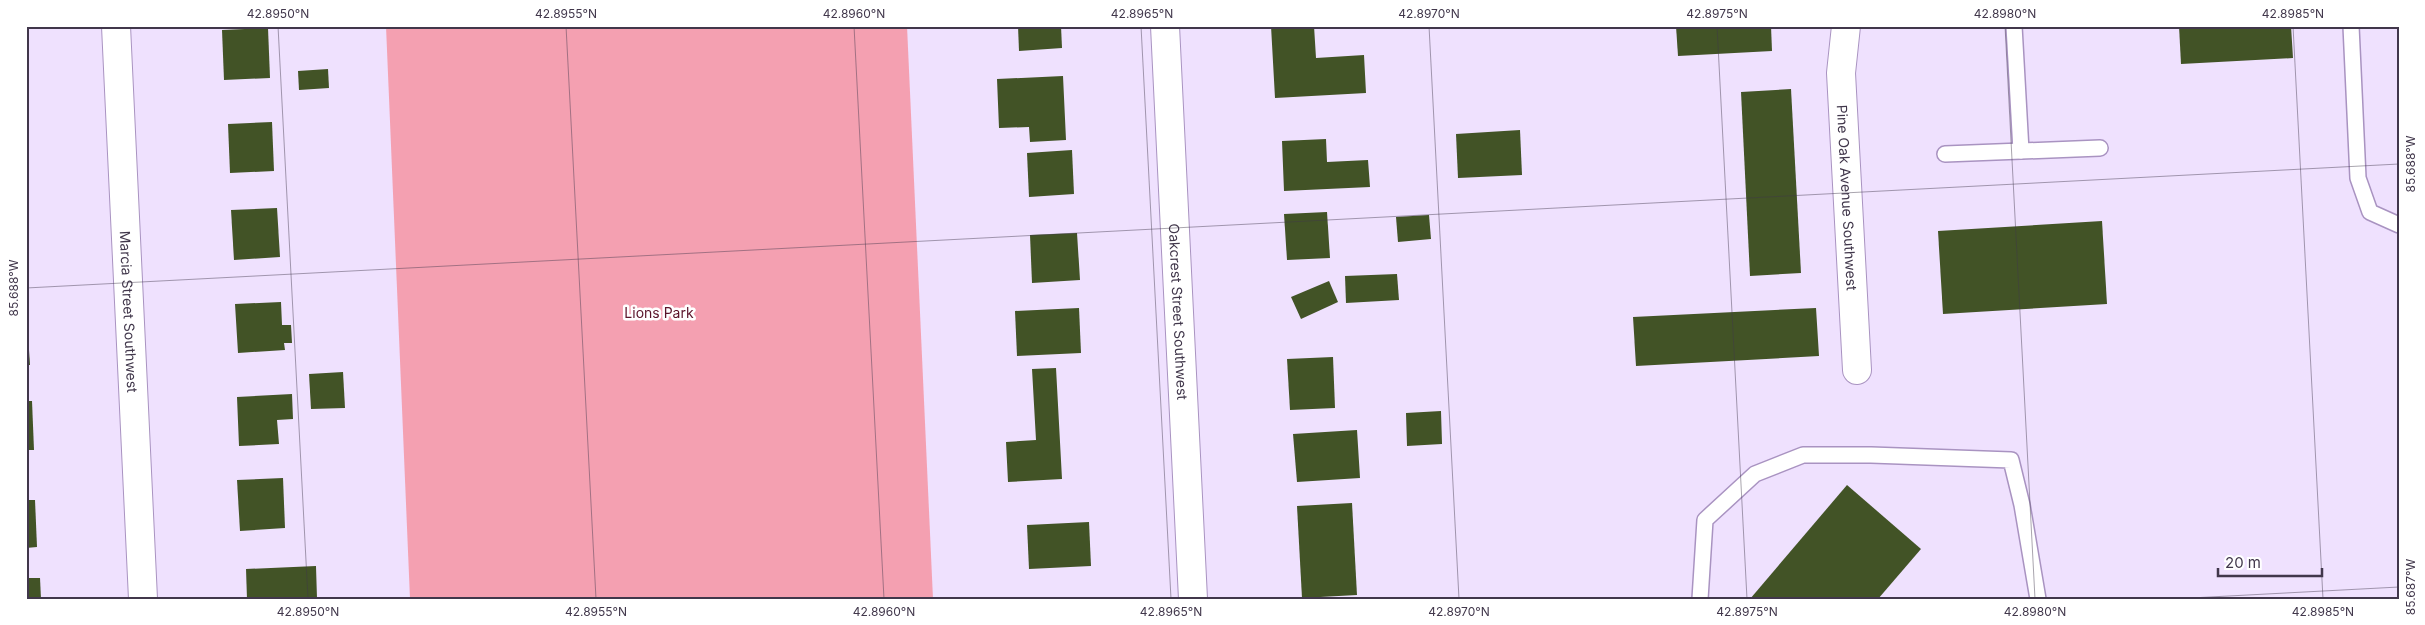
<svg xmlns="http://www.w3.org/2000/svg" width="2425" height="625" viewBox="0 0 2425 625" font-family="Inter,sans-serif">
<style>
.green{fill:#f4a0b1}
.building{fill:#425326}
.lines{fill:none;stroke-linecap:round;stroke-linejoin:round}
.service-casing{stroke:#a993c1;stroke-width:18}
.minor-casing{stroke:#a993c1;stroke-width:30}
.service{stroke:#fff;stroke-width:15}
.minor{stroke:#fff;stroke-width:28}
.ticks{fill:none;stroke:#41374b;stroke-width:1;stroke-opacity:0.45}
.labels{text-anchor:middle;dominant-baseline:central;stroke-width:5;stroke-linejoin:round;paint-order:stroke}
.street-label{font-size:14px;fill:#41374b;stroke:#fff}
.park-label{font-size:14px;fill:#5a1229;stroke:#fff}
.neatline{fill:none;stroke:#41374b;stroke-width:2}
.ticks-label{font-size:12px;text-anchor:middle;fill:#41374b}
</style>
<rect width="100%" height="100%" fill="#efe1fe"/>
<path class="green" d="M 386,26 L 907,26 L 933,599 L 410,599 Z"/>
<g class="building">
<path d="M 1018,26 L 1061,26 L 1062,48 L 1019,51 Z"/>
<path d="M 1271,26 L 1314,26 L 1316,58 L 1364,55 L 1366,93 L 1275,98 Z"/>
<path d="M 1676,26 L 1771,26 L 1772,51 L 1678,56 Z"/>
<path d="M 2179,26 L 2291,26 L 2293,58 L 2181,64 Z"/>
<path d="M 268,28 L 270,78 L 224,80 L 222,30 Z"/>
<path d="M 328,69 L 329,88 L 299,90 L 298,71 Z"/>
<path d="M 1063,76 L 1066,140 L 1030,142 L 1029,127 L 999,128 L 997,79 Z"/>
<path d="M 1791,89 L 1801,273 L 1750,276 L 1741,92 Z"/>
<path d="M 272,122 L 274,171 L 230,173 L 228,124 Z"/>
<path d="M 1520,130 L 1522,175 L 1458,178 L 1456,134 Z"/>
<path d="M 1326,139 L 1327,162 L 1368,160 L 1370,187 L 1284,191 L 1282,141 Z"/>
<path d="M 1072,150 L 1074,194 L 1029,197 L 1027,153 Z"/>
<path d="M 277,208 L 280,257 L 234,260 L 231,210 Z"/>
<path d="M 1327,212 L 1330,258 L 1287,260 L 1284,214 Z"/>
<path d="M 1429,215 L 1431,239 L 1398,242 L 1396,217 Z"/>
<path d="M 2102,221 L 2107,304 L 1943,314 L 1938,231 Z"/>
<path d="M 1077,233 L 1080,280 L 1032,283 L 1030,235 Z"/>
<path d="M 1397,274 L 1399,300 L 1346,303 L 1345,276 Z"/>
<path d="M 1329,281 L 1338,302 L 1301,319 L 1291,297 Z"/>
<path d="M 281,302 L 282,325 L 291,325 L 292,343 L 284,343 L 285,350 L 238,353 L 235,304 Z"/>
<path d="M 1079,308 L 1081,353 L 1017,356 L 1015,311 Z"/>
<path d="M 1816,308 L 1819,356 L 1636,366 L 1633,317 Z"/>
<path d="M 28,335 L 30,365 L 26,365 L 26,336 Z"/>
<path d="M 1333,357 L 1335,408 L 1290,410 L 1287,359 Z"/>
<path d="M 1056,368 L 1062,479 L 1008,482 L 1006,442 L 1036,440 L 1032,369 Z"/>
<path d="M 343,372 L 345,408 L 311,409 L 309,374 Z"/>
<path d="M 292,394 L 293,419 L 277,420 L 279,444 L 239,446 L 237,397 Z"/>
<path d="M 26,401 L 32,401 L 34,450 L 26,450 Z"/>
<path d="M 1441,411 L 1442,444 L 1407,446 L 1406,413 Z"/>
<path d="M 1357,430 L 1360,478 L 1297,482 L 1293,434 Z"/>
<path d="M 283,478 L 285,528 L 240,531 L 237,480 Z"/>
<path d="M 1847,485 L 1921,549 L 1878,599 L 1750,599 Z"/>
<path d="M 26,500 L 35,500 L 37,547 L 26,548 Z"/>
<path d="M 1352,503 L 1357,595 L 1302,598 L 1297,506 Z"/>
<path d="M 1089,522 L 1091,566 L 1029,569 L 1027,525 Z"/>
<path d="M 316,566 L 317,599 L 247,599 L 246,569 Z"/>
<path d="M 26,578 L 40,578 L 41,599 L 26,599 Z"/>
</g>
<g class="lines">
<defs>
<g id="service">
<path d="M 2014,26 L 2021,151"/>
<path d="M 2351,26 L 2358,178 L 2370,212 L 2399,225"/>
<path d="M 1945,154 L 2100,148"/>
<path d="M 1700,599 L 1705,520 L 1755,474 L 1803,455 L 1871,455 L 2011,460 L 2022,505 L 2038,599"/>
</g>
<g id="minor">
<path id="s1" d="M 116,26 L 143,599"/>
<path id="s2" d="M 1165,26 L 1193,599"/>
<path id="s3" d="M 1846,26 L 1841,73 L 1857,370"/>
</g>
</defs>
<use href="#service" class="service-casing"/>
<use href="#minor" class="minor-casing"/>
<use href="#service" class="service"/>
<use href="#minor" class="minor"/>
</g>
<path class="ticks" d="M 278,26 L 308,599M 566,26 L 596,599M 854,26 L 884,599M 1141,26 L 1171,599M 1429,26 L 1459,599M 1717,26 L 1747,599M 2005,26 L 2035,599M 2293,26 L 2323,599M 26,288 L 2399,164M 2172,599 L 2399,587"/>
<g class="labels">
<g class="street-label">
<text stroke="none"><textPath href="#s3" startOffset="172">Pine Oak Avenue Southwest</textPath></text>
<text stroke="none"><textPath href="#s1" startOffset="286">Marcia Street Southwest</textPath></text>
<text stroke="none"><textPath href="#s2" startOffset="286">Oakcrest Street Southwest</textPath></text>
</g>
<g class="park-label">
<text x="659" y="312">Lions Park</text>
</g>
</g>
<rect width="2425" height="625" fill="none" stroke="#ffffff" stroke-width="55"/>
<path d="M2218 568v8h104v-8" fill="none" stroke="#41374b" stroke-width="2.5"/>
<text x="2225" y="568" font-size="15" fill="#41374b" stroke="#ffffff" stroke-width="4" paint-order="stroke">20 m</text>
<rect x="28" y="28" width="2370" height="570" class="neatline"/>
<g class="ticks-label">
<text x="278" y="18">42.8950°N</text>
<text x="566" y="18">42.8955°N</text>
<text x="854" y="18">42.8960°N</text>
<text x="1142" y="18">42.8965°N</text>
<text x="1429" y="18">42.8970°N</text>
<text x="1717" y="18">42.8975°N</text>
<text x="2005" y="18">42.8980°N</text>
<text x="2293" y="18">42.8985°N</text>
<text transform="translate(2411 164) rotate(-90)" y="4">85.688°W</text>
<text transform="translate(14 288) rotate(-90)" y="4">85.688°W</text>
<text transform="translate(2411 587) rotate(-90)" y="4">85.687°W</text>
<text x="308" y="616">42.8950°N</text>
<text x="596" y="616">42.8955°N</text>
<text x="884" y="616">42.8960°N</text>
<text x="1171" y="616">42.8965°N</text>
<text x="1459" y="616">42.8970°N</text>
<text x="1747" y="616">42.8975°N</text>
<text x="2035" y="616">42.8980°N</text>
<text x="2323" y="616">42.8985°N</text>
</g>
</svg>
